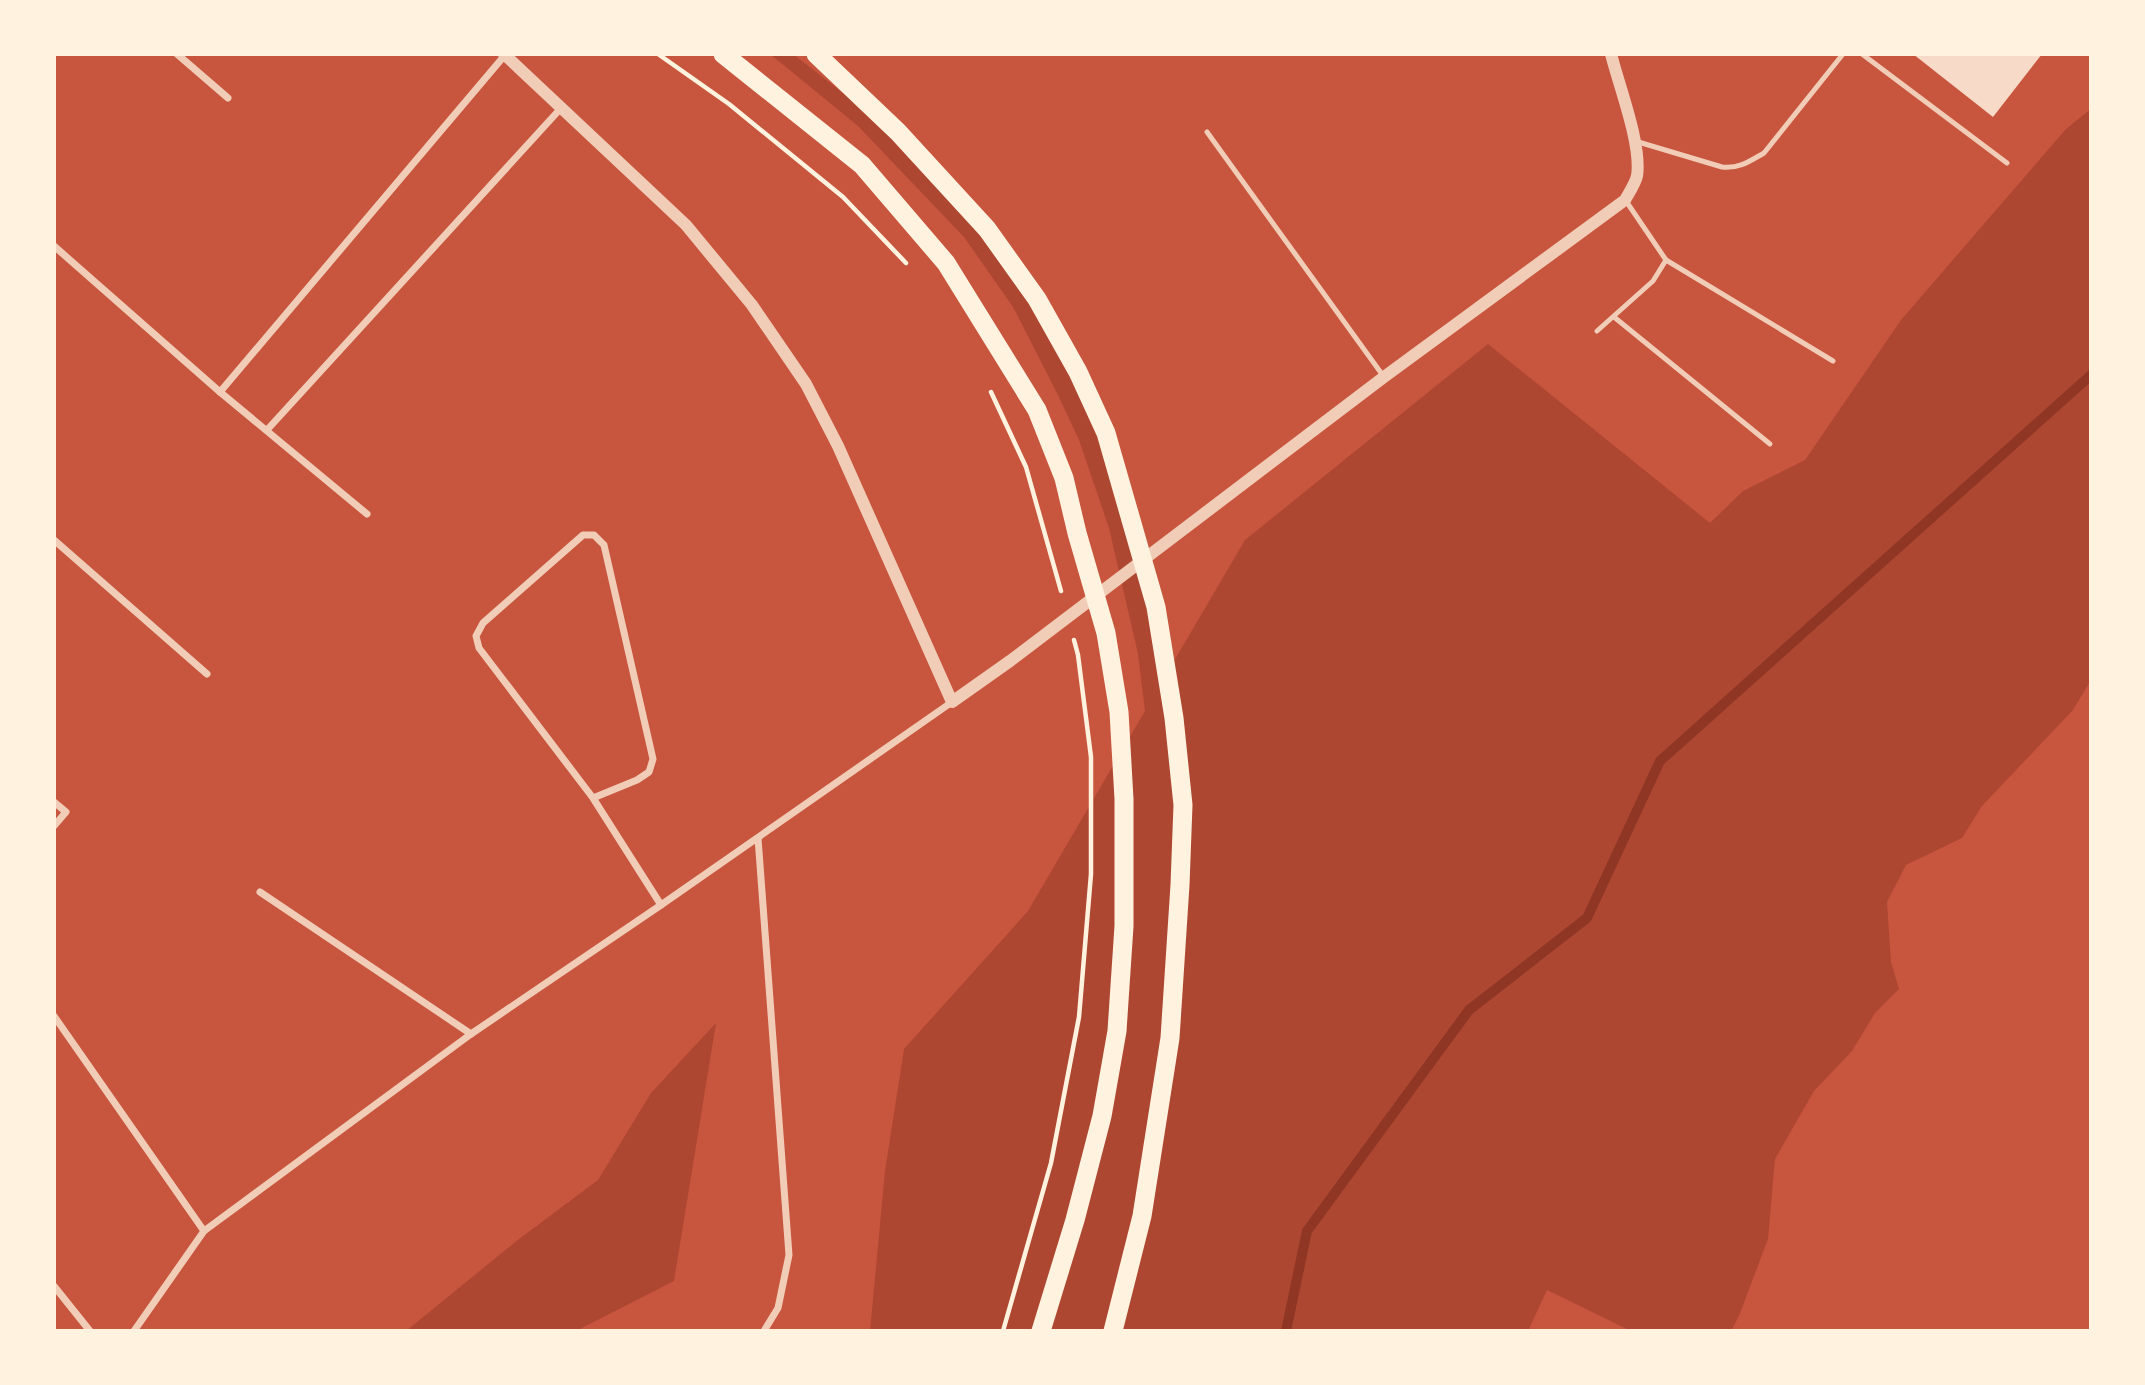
<svg xmlns="http://www.w3.org/2000/svg" width="2145" height="1385" viewBox="0 0 2145 1385" font-family="'Roboto Condensed',sans-serif">
<style>
.green{fill:#ae4732}
.lines{fill:none;stroke-linecap:round;stroke-linejoin:round}
.stream{stroke:#8f3625;stroke-width:10}
.building{fill:#f7dbc8}
.path{stroke:#fff3e0;stroke-width:4.5}
.service{stroke:#f1ccb7;stroke-width:5}
.minor{stroke:#f1ccb7;stroke-width:7}
.tertiary{stroke:#f1ccb7;stroke-width:12}
.trunk{stroke:#fff3e0;stroke-width:19}
</style>
<rect width="100%" height="100%" fill="#c8553d"/>
<g class="green">
<path d="M 770,54 L 793,54 L 871,115 L 1011,268 L 1078,383 L 1127,518 L 1164,678 L 1245,540 L 1488,344 L 1710,523 L 1743,491 L 1805,460 L 1901,320 L 2066,129 L 2091,109 L 2091,680 L 2073,710 L 1982,806 L 1962,838 L 1906,865 L 1887,902 L 1891,962 L 1899,989 L 1875,1013 L 1852,1051 L 1814,1091 L 1775,1159 L 1768,1239 L 1739,1316 L 1731,1331 L 1631,1331 L 1547,1290 L 1528,1331 L 870,1331 L 885,1171 L 904,1049 L 1028,911 L 1145,711 L 1138,654 L 1109,528 L 1079,440 L 1057,393 L 1013,307 L 964,237 L 858,126 Z"/>
<path d="M 716,1023 L 674,1281 L 576,1331 L 406,1331 L 519,1239 L 598,1180 L 651,1093 Z"/>
</g>
<g class="lines">
<path class="stream" d="M 1286,1331 L 1307,1231 L 1469,1010 L 1587,918 L 1660,761 L 2091,375"/>
</g>
<path class="building" d="M 1913,54 L 2042,54 L 1993,117 Z"/>
<g class="lines">
<g class="path">
<path d="M 658,54 L 729,104 L 843,197 L 906,263"/>
<path d="M 991,392 L 1026,467 L 1061,591"/>
<path d="M 1003,1331 L 1051,1163 L 1079,1017 L 1091,874 L 1091,757 L 1078,655 L 1074,640"/>
</g>
<g class="service">
<path d="M 1862,54 L 2007,163"/>
<path d="M 1207,132 L 1384,377"/>
<path d="M 1635,141 L 1722,167 C 1739,169 1750,161 1764,153 L 1843,54"/>
<path d="M 1666,260 L 1833,361"/>
<path d="M 1614,317 L 1770,444"/>
<path d="M 1597,331 L 1653,281 L 1666,260 L 1626,201"/>
</g>
<g class="minor">
<path d="M 177,54 L 228,98"/>
<path d="M 54,246 L 220,392 L 367,514"/>
<path d="M 220,392 L 505,55"/>
<path d="M 267,430 L 562,107"/>
<path d="M 54,540 L 207,674"/>
<path d="M 593,798 L 637,780 L 649,772 L 653,759 L 604,545 L 594,535 L 583,535 L 483,623 L 476,636 L 479,648 L 593,798 L 661,905"/>
<path d="M 54,802 L 66,812 L 54,826"/>
<path d="M 758,838 L 789,1255 L 778,1308 L 764,1331"/>
<path d="M 260,892 L 471,1034"/>
<path d="M 54,1016 L 204,1231"/>
<path d="M 54,1286 L 90,1331"/>
<path d="M 134,1331 L 204,1231 L 471,1034 L 661,905 L 952,702"/>
</g>
<path class="tertiary" d="M 504,54 L 686,225 L 752,305 L 806,384 L 838,446 L 952,702 L 1010,661 L 1384,377 L 1625,200 C 1629,193 1635,184 1637,176 C 1642,145 1619,86 1611,54"/>
<g class="trunk">
<path d="M 723,54 L 862,165 L 946,263 L 1037,410 L 1064,478 L 1077,533 L 1106,633 L 1119,712 L 1124,799 L 1124,926 L 1117,1031 L 1102,1116 L 1075,1220 L 1041,1331"/>
<path d="M 816,54 L 898,132 L 987,229 L 1037,299 L 1078,372 L 1106,433 L 1156,607 L 1174,718 L 1183,805 L 1180,885 L 1170,1038 L 1142,1216 L 1113,1331"/>
</g>
</g>
<rect width="2145" height="1385" fill="none" stroke="#fff3e0" stroke-width="112"/>
</svg>
